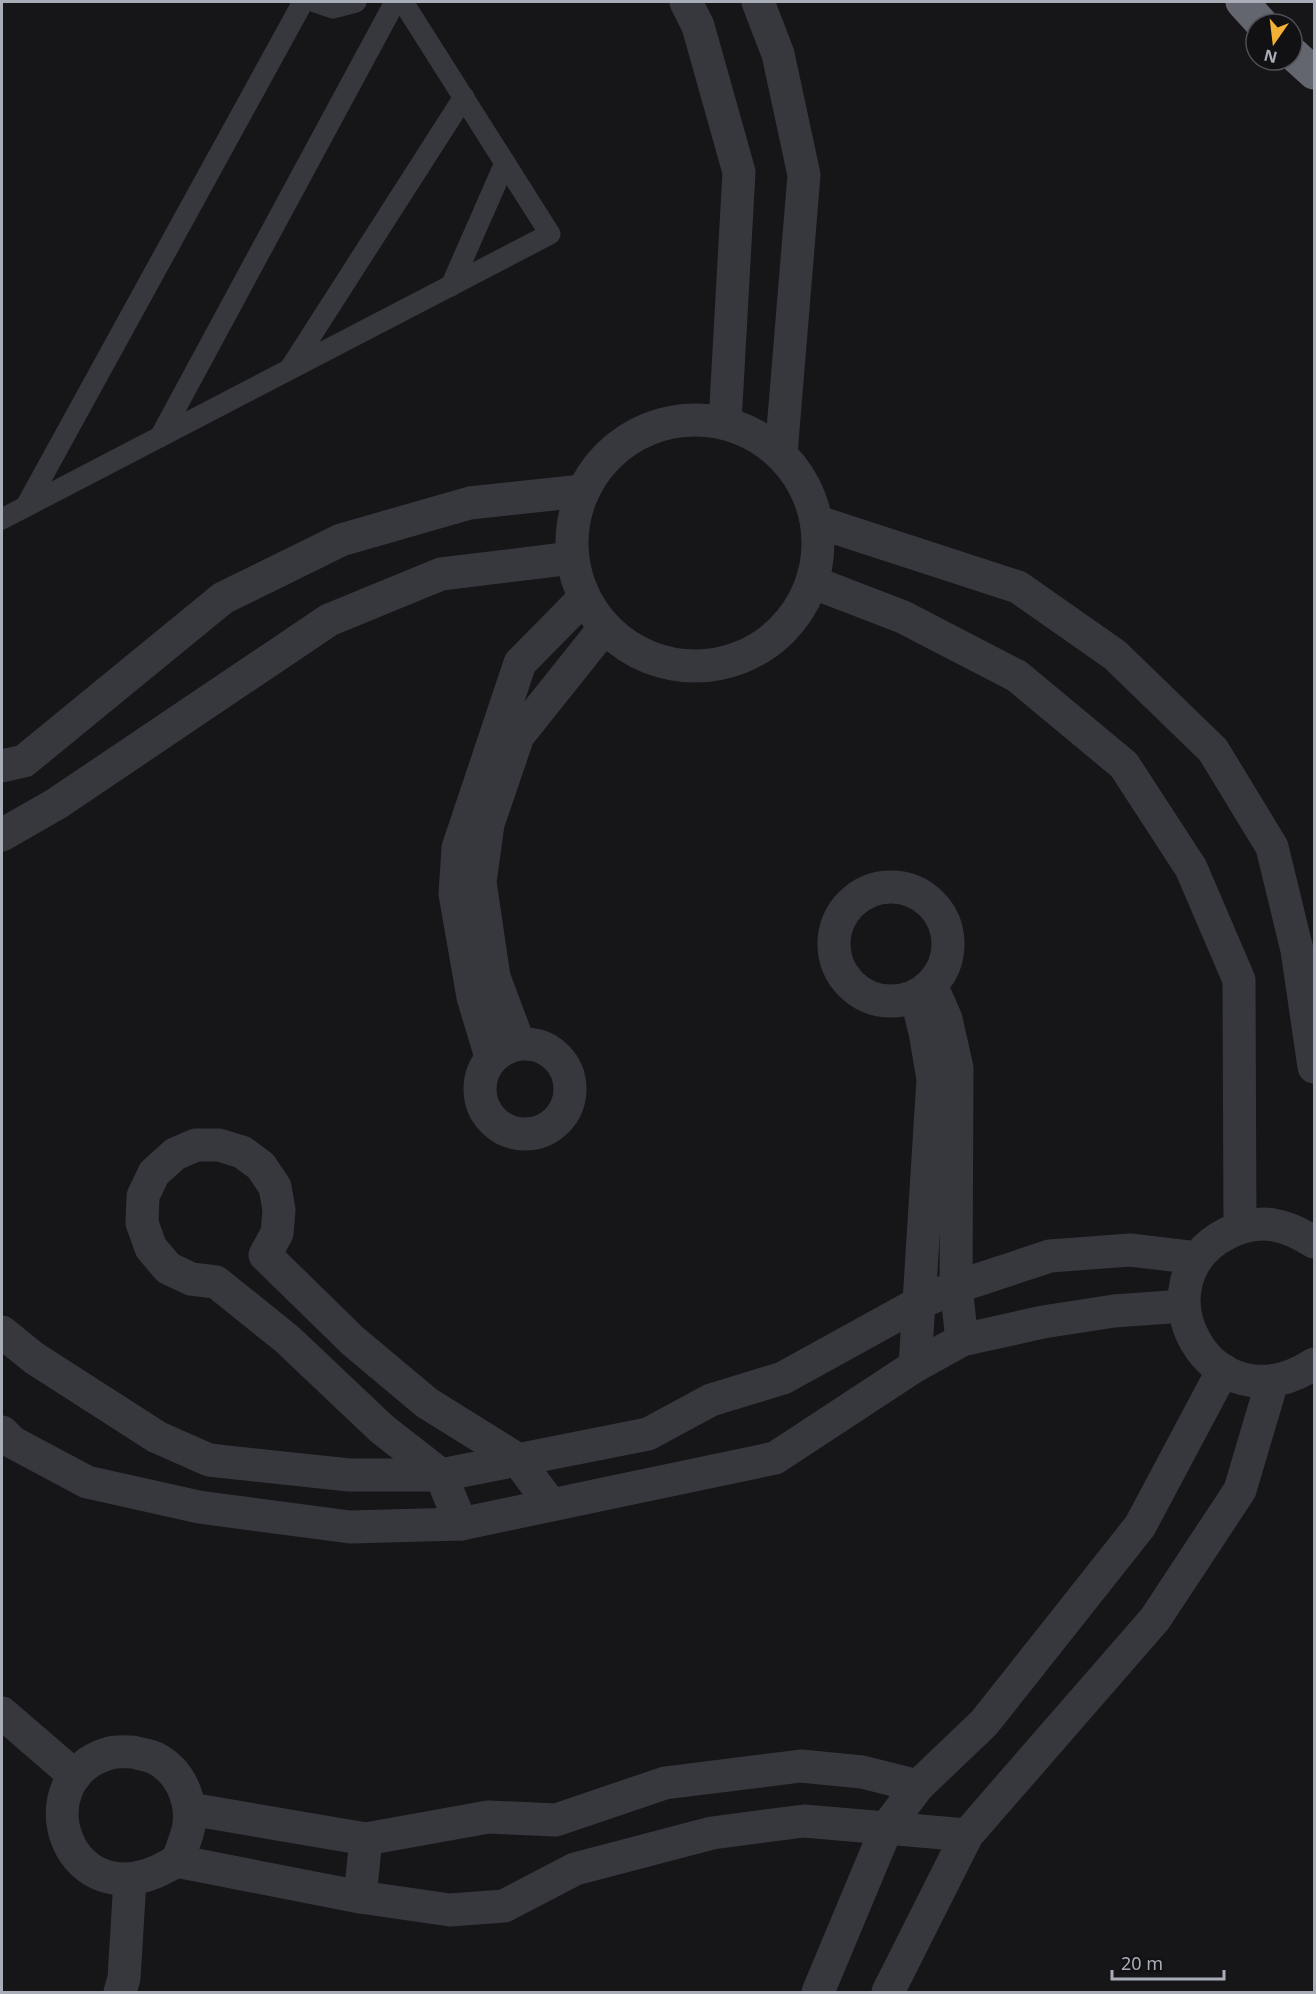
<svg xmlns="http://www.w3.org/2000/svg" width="1316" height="1994" viewBox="0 0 1316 1994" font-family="'Noto Sans',sans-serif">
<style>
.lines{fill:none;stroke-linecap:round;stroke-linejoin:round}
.lane{stroke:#37383d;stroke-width:21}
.street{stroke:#37383d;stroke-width:33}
.highway{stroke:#63666e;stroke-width:33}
</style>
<rect width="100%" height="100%" fill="#161618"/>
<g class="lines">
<g class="lane">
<path d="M 315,2 L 333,8 L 356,2"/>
<path d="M 451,286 L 505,163"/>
<path d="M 291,367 L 464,97"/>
<path d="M 160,437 L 395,2"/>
<path d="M 26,506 L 303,2"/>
<path d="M 2,519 L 550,234 L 403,2"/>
</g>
<g class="street">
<path d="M 686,2 L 698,26 L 739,172 L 725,423"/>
<path d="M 758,2 L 778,54 L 804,175 L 781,454"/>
<circle cx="695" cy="543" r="123"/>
<path d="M 818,522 L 1018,587 L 1115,655 L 1213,750 L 1272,847 L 1297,950 L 1314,1067"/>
<path d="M 812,582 L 903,617 L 1017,676 L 1124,765 L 1191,868 L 1239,980 L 1240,1227"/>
<path d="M 2,766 L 24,761 L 223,598 L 341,540 L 470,503 L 582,491"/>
<path d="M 2,835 L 56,804 L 329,620 L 441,574 L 572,558"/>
<circle cx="891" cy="944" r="57"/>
<path d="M 931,985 L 946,1019 L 957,1068 L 956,1287 L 962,1340"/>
<circle cx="525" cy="1089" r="45"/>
<path d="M 519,1044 L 494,977 L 480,882 L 488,824 L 518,736 L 605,627"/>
<path d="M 491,1057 L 473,997 L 455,894 L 458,848 L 520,663 L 584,598"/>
<path d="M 1314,1242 C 1285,1224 1261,1217 1228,1233 C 1132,1280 1209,1432 1314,1364"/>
<path d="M 2,1332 L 34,1358 L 157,1437 L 209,1460 L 349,1475 L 441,1475 L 648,1434 L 711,1400 L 783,1378 L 919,1303 L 956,1287 L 1050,1256 L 1130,1250 L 1197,1258"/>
<path d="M 915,1366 L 933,1079 L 925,1032 L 916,996"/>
<path d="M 2,1432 L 12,1442 L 87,1482 L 199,1507 L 350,1527 L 461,1524 L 775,1458 L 915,1366 L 962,1340 L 1043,1322 L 1114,1311 L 1184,1306"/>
<path d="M 461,1524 L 441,1475 L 382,1429 L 287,1339 L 216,1282 L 191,1279 L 168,1268 L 151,1248 L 142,1223 L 143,1196 L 154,1173 L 175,1154 L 196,1145 L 219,1145 L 242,1152 L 261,1166 L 275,1187 L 279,1210 L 277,1233 L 265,1255 L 353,1341 L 427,1403 L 517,1459 L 551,1505"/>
<path d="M 2,1713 L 75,1776"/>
<path d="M 133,1752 C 140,1754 148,1755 155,1758 C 184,1773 197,1810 185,1840 C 182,1847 180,1859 173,1863 C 68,1927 19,1778 110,1753 C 117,1751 126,1752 133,1752 Z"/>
<path d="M 190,1809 L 366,1839 L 488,1817 L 556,1820 L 665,1783 L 801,1766 L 862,1772 L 918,1786"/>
<path d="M 176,1861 L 360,1897 L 450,1910 L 504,1906 L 575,1869 L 712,1833 L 804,1821 L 967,1835"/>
<path d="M 360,1897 L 366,1839"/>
<path d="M 120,1992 L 124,1978 L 130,1880"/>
<path d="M 818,1992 L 887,1827 L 918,1786 L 984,1723 L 1140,1526 L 1223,1370"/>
<path d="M 888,1992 L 967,1835 L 1155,1619 L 1240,1490 L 1272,1382"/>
</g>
<g class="highway">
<path d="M 1242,2 L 1262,24"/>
<path d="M 1292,53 L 1314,73"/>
</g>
</g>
<rect width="1316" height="1994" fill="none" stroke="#a8adb8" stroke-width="6"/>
<g transform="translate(1274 42) rotate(194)"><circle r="28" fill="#111113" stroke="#4d4f55" stroke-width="1.5"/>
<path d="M0-4.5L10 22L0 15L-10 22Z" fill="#f2b134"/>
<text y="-9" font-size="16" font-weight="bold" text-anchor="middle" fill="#a8adb8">N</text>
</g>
<path d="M1112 1970v9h112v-9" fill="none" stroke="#a8adb8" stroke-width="3"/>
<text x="1121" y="1970" font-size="18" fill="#a8adb8" stroke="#111113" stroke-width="4.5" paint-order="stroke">20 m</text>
</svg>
